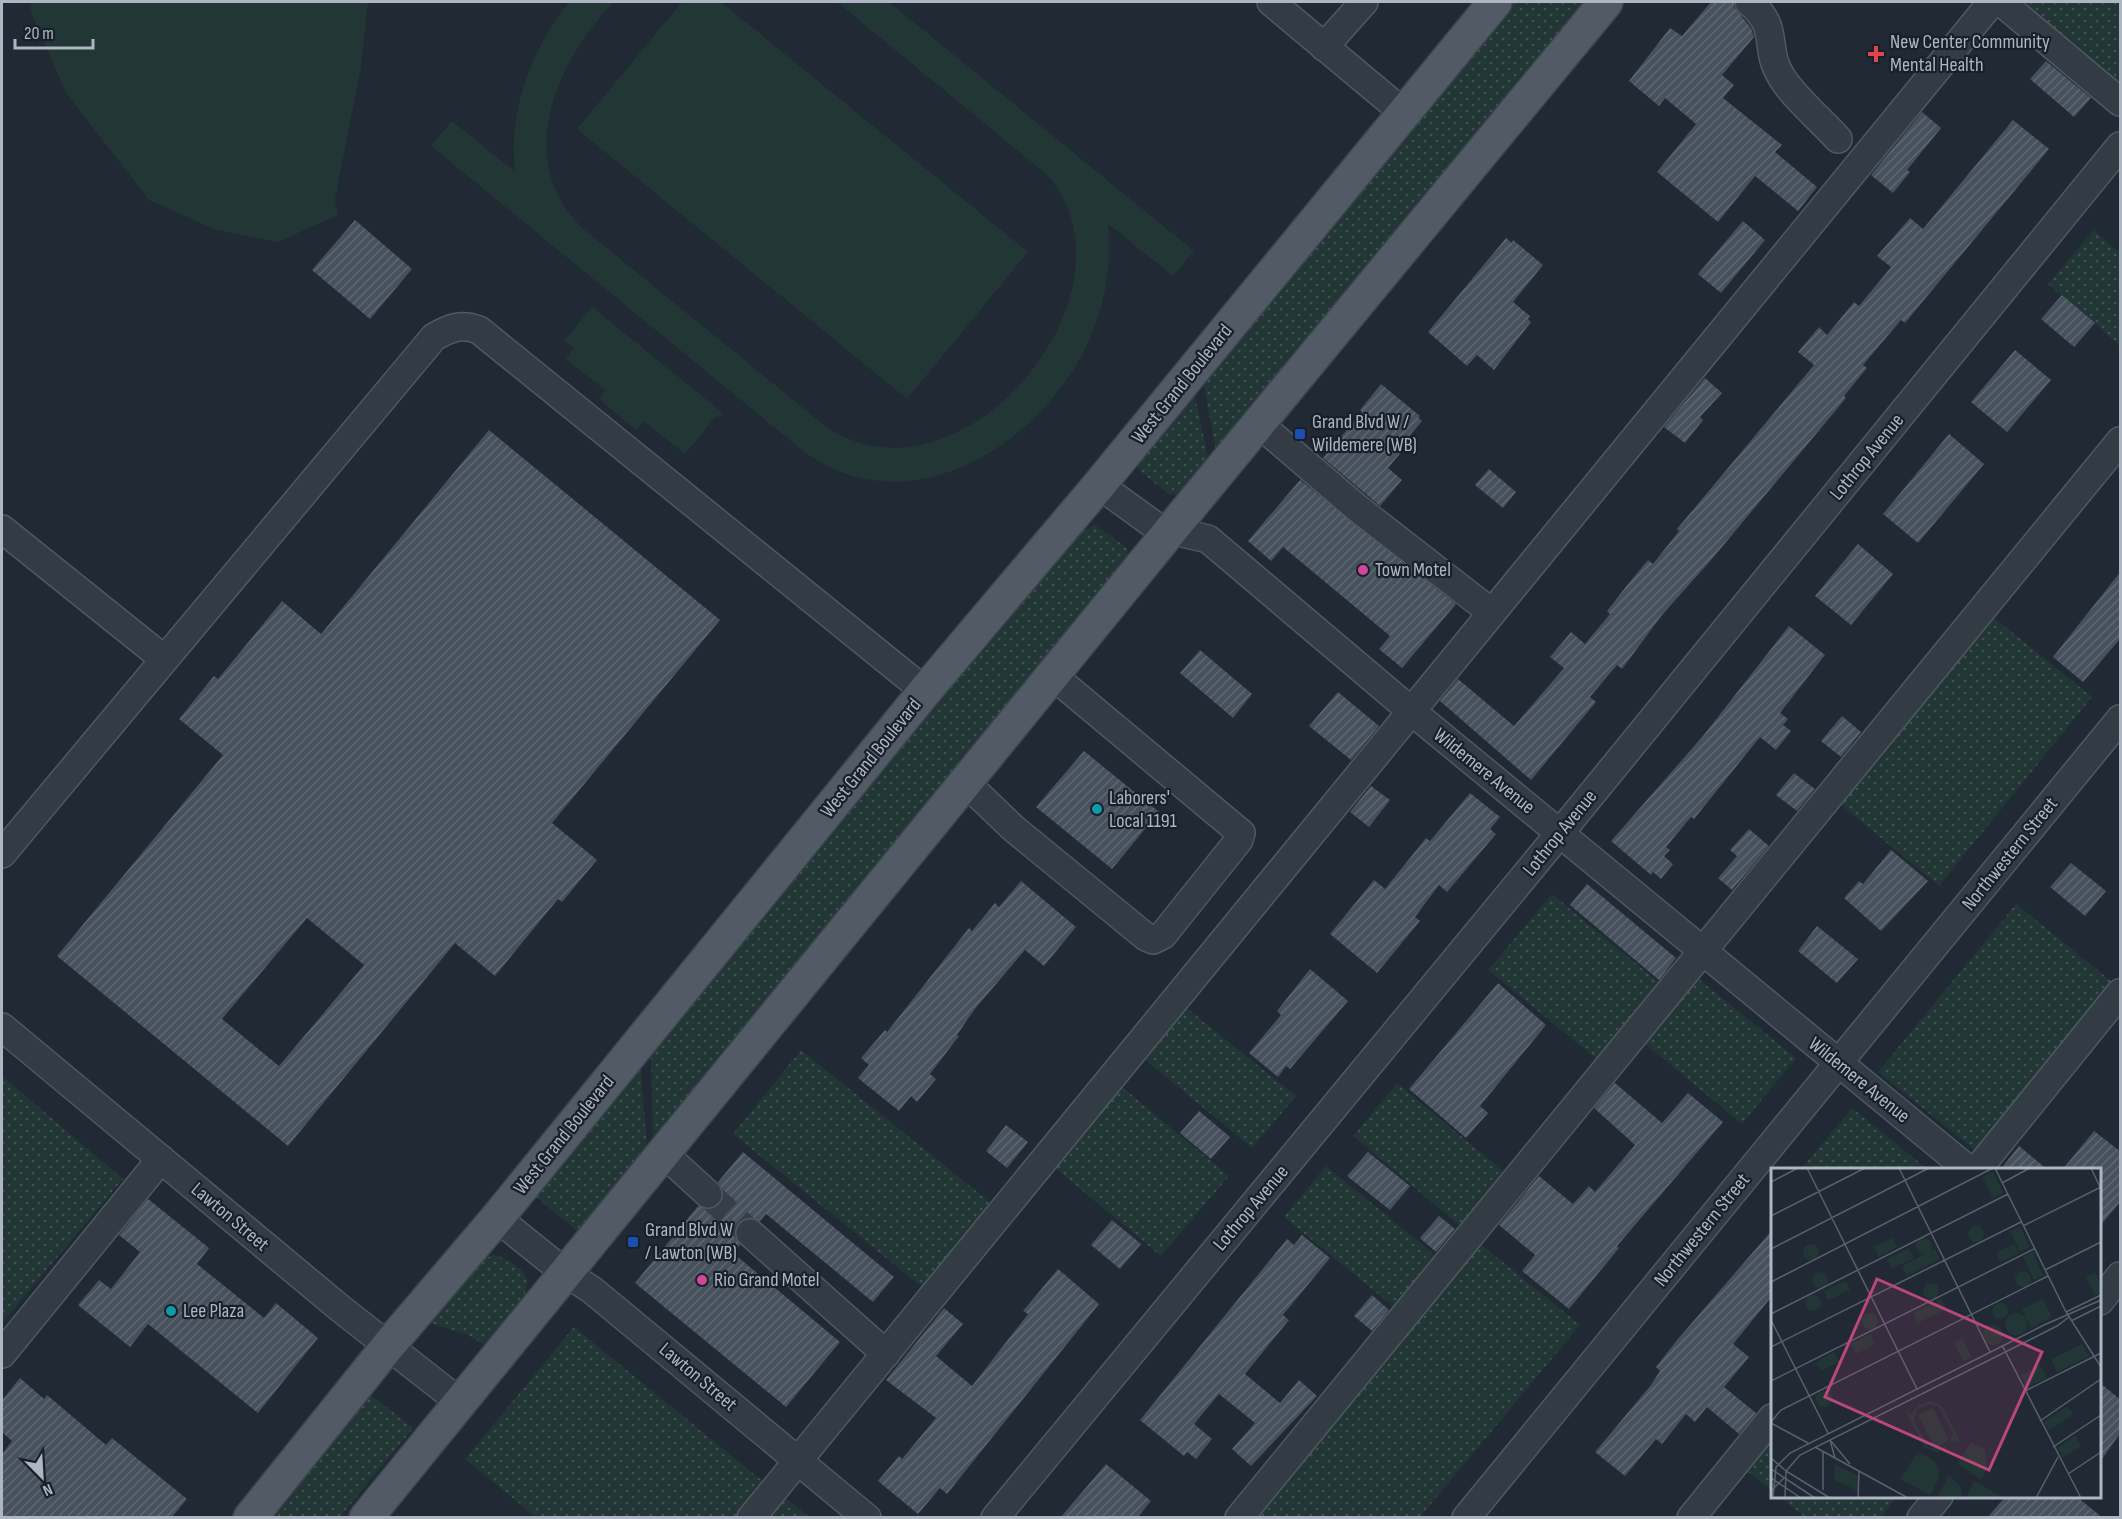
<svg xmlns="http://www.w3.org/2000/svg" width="2122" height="1519" viewBox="0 0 2122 1519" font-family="'Sofia Sans Condensed',sans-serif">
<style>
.grass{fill:url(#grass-dots)}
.garden{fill:#233636}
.building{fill:url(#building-hatch);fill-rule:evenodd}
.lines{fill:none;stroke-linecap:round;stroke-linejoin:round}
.minor-tunnel{stroke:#353e49;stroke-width:27;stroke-dasharray:27 14;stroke-linecap:butt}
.minor-casing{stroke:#505963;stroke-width:30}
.major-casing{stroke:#3c444e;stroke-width:36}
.minor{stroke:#333b44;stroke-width:27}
.major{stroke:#515a65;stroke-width:33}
.health-dot{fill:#e0444e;stroke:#192029;stroke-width:2}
.transit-dot{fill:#1a4fb4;stroke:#192029;stroke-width:2}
.hotel-dot{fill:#d1479c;stroke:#192029;stroke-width:2}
.culture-dot{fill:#0f9aa8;stroke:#192029;stroke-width:2}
.labels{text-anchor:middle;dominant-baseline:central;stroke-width:4.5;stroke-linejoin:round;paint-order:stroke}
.poi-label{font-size:20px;fill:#adb6c2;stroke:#192029;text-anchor:start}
.street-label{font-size:20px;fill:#adb6c2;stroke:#192029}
.inset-road{fill:none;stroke:#58616d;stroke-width:1.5}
.view{fill:#bc477a;fill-opacity:0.15;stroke:#bc477a;stroke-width:3}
.inset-edge{fill:none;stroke:#adb6c2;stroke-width:3}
</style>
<defs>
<pattern id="grass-dots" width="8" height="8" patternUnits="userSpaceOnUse" patternTransform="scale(1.5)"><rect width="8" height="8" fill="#233636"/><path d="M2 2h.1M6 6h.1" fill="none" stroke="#405151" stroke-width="1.8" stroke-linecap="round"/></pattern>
<pattern id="building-hatch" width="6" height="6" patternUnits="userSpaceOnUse" patternTransform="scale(1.5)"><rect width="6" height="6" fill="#46515d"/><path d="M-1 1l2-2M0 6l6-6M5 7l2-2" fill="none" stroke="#5e6873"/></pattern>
</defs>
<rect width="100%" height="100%" fill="#202934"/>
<g class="grass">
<path d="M 1513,2 L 1584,2 L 1216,451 L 1203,380 Z"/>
<path d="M 2012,2 L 2120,2 L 2120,91 Z"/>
<path d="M 2094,230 L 2120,253 L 2120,346 L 2048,284 Z"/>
<path d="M 1193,387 L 1209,462 L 1182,494 L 1170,495 L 1140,471 L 1136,463 Z"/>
<path d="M 1095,525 L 1127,548 L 1129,561 L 653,1137 L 651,1051 L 1076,535 Z"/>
<path d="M 1992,616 L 2092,697 L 1939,886 L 1840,804 Z"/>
<path d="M 1552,894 L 1662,985 L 1599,1061 L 1488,970 Z"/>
<path d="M 2016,904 L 2116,985 L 1981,1155 L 1878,1072 Z"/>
<path d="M 1696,977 L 1796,1058 L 1742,1124 L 1643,1042 Z"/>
<path d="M 1183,1005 L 1296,1096 L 1252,1148 L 1143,1058 Z"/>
<path d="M 801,1050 L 991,1203 L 922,1287 L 733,1134 Z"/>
<path d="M 640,1060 L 647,1147 L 577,1231 L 534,1195 Z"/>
<path d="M 2,1076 L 123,1179 L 2,1323 Z"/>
<path d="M 1397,1083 L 1504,1172 L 1459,1225 L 1353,1136 Z"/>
<path d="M 1122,1087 L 1229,1176 L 1161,1256 L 1054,1167 Z"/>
<path d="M 1852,1108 L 1927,1169 L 1801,1169 Z"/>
<path d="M 1326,1166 L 1436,1256 L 1394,1307 L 1284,1217 Z"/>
<path d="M 1477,1241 L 1580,1325 L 1420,1517 L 1250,1518 Z"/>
<path d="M 493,1255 C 504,1257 513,1262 521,1270 C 543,1291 498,1328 484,1345 L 468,1335 L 429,1323 L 480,1261 Z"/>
<path d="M 574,1327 L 765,1483 L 736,1517 L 536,1517 L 465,1459 Z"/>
<path d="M 370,1394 L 413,1428 L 340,1517 L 268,1518 Z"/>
<path d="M 1772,1439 L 1772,1491 L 1747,1471 Z"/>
<path d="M 782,1495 L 809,1517 L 764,1518 Z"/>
<path d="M 1779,1497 L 1897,1497 L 1880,1518 L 1805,1517 Z"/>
</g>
<g class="garden">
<path d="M 31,2 L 368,2 L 361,67 L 335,200 L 338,215 L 278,242 L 216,230 L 149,200 L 66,93 L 31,12 Z"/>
<path d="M 569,2 L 614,2 C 554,63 512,164 586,231 L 829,429 C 966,514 1148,288 1047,175 L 837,2 L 889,2 L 1194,251 L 1173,276 L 1108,224 C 1112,263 1106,299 1091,336 C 1046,443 908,531 802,450 L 431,146 L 452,121 L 515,172 C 508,110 531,50 569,2 Z"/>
<path d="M 682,2 L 721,2 L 1028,252 L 907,399 L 577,129 Z"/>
<path d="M 592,307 L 723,413 L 718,418 L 716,416 L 685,454 L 644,421 L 636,430 L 599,399 L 605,390 L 566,359 L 574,348 L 564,341 Z"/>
</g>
<g class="building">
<path d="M 1711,2 L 1734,2 L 1734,7 L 1751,28 L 1754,37 L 1722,75 L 1734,85 L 1723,98 L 1782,145 L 1775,152 L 1817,187 L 1798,211 L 1755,176 L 1718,222 L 1657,172 L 1696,124 L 1665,98 L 1659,106 L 1629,81 L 1670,28 L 1682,36 Z"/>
<path d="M 2046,61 L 2091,98 L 2074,117 L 2030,79 Z"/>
<path d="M 1922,112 L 1941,128 L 1907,170 L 1910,172 L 1893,193 L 1871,175 Z"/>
<path d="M 2013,120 L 2049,149 L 1905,323 L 1901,320 L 1863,365 L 1867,368 L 1844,396 L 1846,398 L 1712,559 L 1662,615 L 1622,669 L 1617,665 L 1590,697 L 1596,702 L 1531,780 L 1440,701 L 1458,679 L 1514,726 L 1564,668 L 1550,657 L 1571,632 L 1585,644 L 1610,614 L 1607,611 L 1628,584 L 1648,560 L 1653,564 L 1679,531 L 1677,529 L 1814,365 L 1798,352 L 1819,327 L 1827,335 L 1854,302 L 1859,306 L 1891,267 L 1877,256 L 1910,218 L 1923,229 Z"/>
<path d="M 355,220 L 412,269 L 370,319 L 312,270 Z"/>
<path d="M 1743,221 L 1765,240 L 1721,293 L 1698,274 Z"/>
<path d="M 1506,238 L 1512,243 L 1513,240 L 1543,265 L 1513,302 L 1530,316 L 1528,319 L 1531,322 L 1494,370 L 1477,355 L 1467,366 L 1428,332 Z"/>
<path d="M 2062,295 L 2095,323 L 2074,347 L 2041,319 Z"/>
<path d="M 2015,350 L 2051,380 L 2007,432 L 1971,402 Z"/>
<path d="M 1705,378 L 1722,393 L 1700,417 L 1703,420 L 1685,443 L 1664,427 Z"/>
<path d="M 1381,384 L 1420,416 L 1418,417 L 1422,421 L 1406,440 L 1409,443 L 1388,468 L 1402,480 L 1380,506 L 1323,458 L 1362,412 L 1360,410 Z"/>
<path d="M 489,430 L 720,620 L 552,823 L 597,860 L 562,902 L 558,899 L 495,976 L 455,943 L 288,1146 L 57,956 L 223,755 L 179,719 L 214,676 L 218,679 L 282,601 L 321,634 ZM 307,918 L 364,965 L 279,1066 L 222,1019 Z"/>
<path d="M 1949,434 L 1984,464 L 1918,543 L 1883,514 Z"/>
<path d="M 1489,469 L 1516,492 L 1503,508 L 1475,485 Z"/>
<path d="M 1300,480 L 1456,604 L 1402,668 L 1379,649 L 1390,636 L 1283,547 L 1271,561 L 1248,541 Z"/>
<path d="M 1858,544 L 1893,574 L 1851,625 L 1815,596 Z"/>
<path d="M 2121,571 L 2121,638 L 2083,682 L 2053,657 Z"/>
<path d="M 1789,626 L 1825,655 L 1780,713 L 1788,719 L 1783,725 L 1791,731 L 1776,750 L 1760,737 L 1694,819 L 1691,817 L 1666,847 L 1670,850 L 1664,856 L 1673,864 L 1661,879 L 1653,872 L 1651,875 L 1611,841 L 1703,736 Z"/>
<path d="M 1200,650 L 1252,694 L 1233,718 L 1180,673 Z"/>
<path d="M 1338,692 L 1379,726 L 1351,760 L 1309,726 Z"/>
<path d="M 1842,716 L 1861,732 L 1841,757 L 1821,741 Z"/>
<path d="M 1084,751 L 1159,812 L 1112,869 L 1036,807 Z"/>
<path d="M 1794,773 L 1815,789 L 1797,811 L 1776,795 Z"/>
<path d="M 1371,786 L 1390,800 L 1369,827 L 1350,812 Z"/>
<path d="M 1470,793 L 1500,817 L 1490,829 L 1496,834 L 1447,892 L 1439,885 L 1415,917 L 1420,921 L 1377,973 L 1330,934 L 1374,880 L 1385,889 L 1426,838 L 1430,841 Z"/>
<path d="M 1749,829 L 1769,846 L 1732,890 L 1718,878 L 1737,856 L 1730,850 Z"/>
<path d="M 1891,850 L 1928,881 L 1881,931 L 1844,898 L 1859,881 L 1863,884 Z"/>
<path d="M 2071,863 L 2106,891 L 2085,916 L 2050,887 Z"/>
<path d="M 1021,881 L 1076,927 L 1044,966 L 1025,950 L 974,1010 L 957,1035 L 959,1036 L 930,1074 L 936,1079 L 917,1102 L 911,1096 L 899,1111 L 858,1078 L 869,1065 L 861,1058 L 885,1030 L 887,1032 L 969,928 L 972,931 L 995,903 L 999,907 Z"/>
<path d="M 1587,884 L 1676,958 L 1659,980 L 1570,905 Z"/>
<path d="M 1817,926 L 1858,959 L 1837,983 L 1798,951 Z"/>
<path d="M 1310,969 L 1348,1001 L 1290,1069 L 1286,1066 L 1278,1077 L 1249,1053 L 1281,1015 L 1277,1011 Z"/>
<path d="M 1498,983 L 1546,1025 L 1480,1106 L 1488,1113 L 1466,1138 L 1409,1089 Z"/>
<path d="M 1615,1083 L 1662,1123 L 1688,1093 L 1723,1122 L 1617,1246 L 1619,1248 L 1569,1309 L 1522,1271 L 1535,1255 L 1499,1225 L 1539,1176 L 1573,1204 L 1589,1186 L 1595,1192 L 1635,1145 L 1594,1108 Z"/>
<path d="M 1199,1111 L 1230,1137 L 1211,1159 L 1180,1133 Z"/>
<path d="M 1006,1125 L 1028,1142 L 1007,1168 L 986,1151 Z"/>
<path d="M 2094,1131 L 2121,1152 L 2121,1201 L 2100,1226 L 2100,1170 L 2062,1170 Z"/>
<path d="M 2019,1146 L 2048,1170 L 2000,1170 Z"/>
<path d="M 743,1152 L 894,1277 L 873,1302 L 766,1214 L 760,1221 L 746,1218 L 738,1223 L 735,1237 L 740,1245 L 733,1253 L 840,1342 L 786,1407 L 635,1283 L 698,1206 L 712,1209 L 720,1204 L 723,1190 L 718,1182 Z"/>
<path d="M 1368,1152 L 1410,1186 L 1390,1210 L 1347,1176 Z"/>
<path d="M 148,1199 L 209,1248 L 197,1264 L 264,1318 L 276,1303 L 318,1338 L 258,1413 L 148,1324 L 130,1347 L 78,1305 L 99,1280 L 111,1289 L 140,1252 L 119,1235 Z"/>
<path d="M 1439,1216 L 1455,1229 L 1436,1252 L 1420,1238 Z"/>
<path d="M 1112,1220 L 1141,1244 L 1120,1269 L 1091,1245 Z"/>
<path d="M 1773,1229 L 1773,1295 L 1733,1344 L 1749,1357 L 1724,1387 L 1756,1413 L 1739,1434 L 1707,1407 L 1695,1422 L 1686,1414 L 1662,1444 L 1656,1439 L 1625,1476 L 1595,1452 L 1651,1385 L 1660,1371 L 1656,1367 L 1677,1340 Z"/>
<path d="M 1302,1235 L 1330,1258 L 1283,1315 L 1289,1320 L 1245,1374 L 1280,1403 L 1299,1380 L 1317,1396 L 1251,1466 L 1232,1449 L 1255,1423 L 1219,1394 L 1194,1424 L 1212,1439 L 1196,1459 L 1187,1452 L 1184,1456 L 1140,1420 L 1287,1239 L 1294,1245 Z"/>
<path d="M 1058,1269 L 1099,1304 L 947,1494 L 940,1488 L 918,1514 L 878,1481 L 899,1456 L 902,1459 L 936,1418 L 886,1380 L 944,1308 L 963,1324 L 936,1356 L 972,1386 L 1028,1314 L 1023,1311 Z"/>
<path d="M 1372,1295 L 1389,1310 L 1372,1331 L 1354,1316 Z"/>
<path d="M 20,1378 L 44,1399 L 47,1395 L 106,1445 L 112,1438 L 187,1499 L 171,1518 L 2,1518 L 2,1454 L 12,1441 L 2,1432 L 2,1400 Z"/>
<path d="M 2100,1383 L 2121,1400 L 2121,1432 L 2100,1462 Z"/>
<path d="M 1106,1464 L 1151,1501 L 1137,1518 L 1060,1518 Z"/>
<path d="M 2005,1497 L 2077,1497 L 2103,1518 L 1987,1518 Z"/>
</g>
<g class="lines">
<path class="minor-tunnel" d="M 708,1194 L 750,1233"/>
<defs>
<g id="minor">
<path d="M 1271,2 L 1404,113"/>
<path d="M 1749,2 C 1781,28 1763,47 1781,76 C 1793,97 1821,120 1838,139"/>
<path d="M 2001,2 L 2120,102"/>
<path d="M 1324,47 L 1364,2"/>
<path d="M 1258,423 L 1356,507 L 1491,612"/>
<path d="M 1099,485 L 1157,527 L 1208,539 L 1410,710 L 1969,1170"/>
<path d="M 2,529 L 164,659"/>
<path d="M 965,782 L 1013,828 L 1146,937 L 1153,940 L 1163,935 L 1239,840 L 1241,833 L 1052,675"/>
<path d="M 2,854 L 434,337 C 450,328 461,323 479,330 L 925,691"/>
<path d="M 2,1027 L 341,1309 L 461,1403"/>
<path d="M 662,1152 L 708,1194"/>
<path d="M 1977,1170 L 2120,993"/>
<path d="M 497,1218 L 564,1272 L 592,1290 L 867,1518"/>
<path d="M 750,1233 L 886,1354"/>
<path d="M 2100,1301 L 2120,1276"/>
<path d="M 2,1354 L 161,1159"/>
<path d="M 751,1518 L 1992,2"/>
<path d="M 995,1518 L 1560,833 L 2120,146"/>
<path d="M 1239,1518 L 2120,441"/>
<path d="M 1466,1518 L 2120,719"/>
<path d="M 1691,1518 L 1772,1418"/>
<path d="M 1921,1518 L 1939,1496"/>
</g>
<g id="major">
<path d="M 250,1518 L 388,1346 L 497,1218 L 925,691 L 1099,485 L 1495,2"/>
<path d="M 366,1518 L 1170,531 L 1606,2"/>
</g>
</defs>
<use href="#minor" class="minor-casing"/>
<use href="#major" class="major-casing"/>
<use href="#minor" class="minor"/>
<use href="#major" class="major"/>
</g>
<path class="health-dot" d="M1873 45h6v6h6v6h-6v6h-6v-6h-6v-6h6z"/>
<g class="transit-dot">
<rect x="1294" y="428" width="12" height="12" rx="3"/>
<rect x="627" y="1236" width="12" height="12" rx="3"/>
</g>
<g class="hotel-dot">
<circle cx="1363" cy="570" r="6"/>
<circle cx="702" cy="1280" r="6"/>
</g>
<g class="culture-dot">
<circle cx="1097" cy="809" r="6"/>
<circle cx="171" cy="1311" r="6"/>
</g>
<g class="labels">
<g class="poi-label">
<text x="1890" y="42">New Center Community<tspan x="1890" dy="23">Mental Health</tspan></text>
<text x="1312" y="422">Grand Blvd W /<tspan x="1312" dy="23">Wildemere (WB)</tspan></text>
<text x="1375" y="570">Town Motel</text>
<text x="1109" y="798">Laborers'<tspan x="1109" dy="23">Local 1191</tspan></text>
<text x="645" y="1230">Grand Blvd W<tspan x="645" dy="23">/ Lawton (WB)</tspan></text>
<text x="714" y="1280">Rio Grand Motel</text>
<text x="183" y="1311">Lee Plaza</text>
</g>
<g class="street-label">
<text transform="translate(1182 384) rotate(-51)">West Grand Boulevard</text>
<text transform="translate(1867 457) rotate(-51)">Lothrop Avenue</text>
<text transform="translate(871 758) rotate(-51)">West Grand Boulevard</text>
<text transform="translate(1484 771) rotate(39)">Wildemere Avenue</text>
<text transform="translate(1560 833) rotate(-51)">Lothrop Avenue</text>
<text transform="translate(2010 854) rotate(-51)">Northwestern Street</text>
<text transform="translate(1859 1080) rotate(39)">Wildemere Avenue</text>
<text transform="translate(564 1135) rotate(-51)">West Grand Boulevard</text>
<text transform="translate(1251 1208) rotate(-50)">Lothrop Avenue</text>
<text transform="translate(230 1217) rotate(40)">Lawton Street</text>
<text transform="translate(1702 1230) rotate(-51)">Northwestern Street</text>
<text transform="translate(698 1377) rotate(40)">Lawton Street</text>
</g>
</g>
<g transform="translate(1771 1168)">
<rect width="330" height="330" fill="#202934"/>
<path d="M 222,4 L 232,25 L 222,30 L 211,9 ZM 249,58 L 259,79 L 249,84 L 239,63 ZM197 66a8 8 0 1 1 16 0a8 8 0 1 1-16 0ZM 121,70 L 126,79 L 108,89 L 103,79 ZM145 78a8 8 0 1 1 16 0a8 8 0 1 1-16 0ZM 243,76 L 248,85 L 229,94 L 225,85 ZM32 84a8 8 0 1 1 16 0a8 8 0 1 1-16 0ZM 138,80 L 143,90 L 121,101 L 116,91 ZM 164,81 L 169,91 L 136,108 L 131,98 ZM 262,84 L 272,107 L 263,112 L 252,89 ZM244 111a8 8 0 1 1 16 0a8 8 0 1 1-16 0ZM41 112a8 8 0 1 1 16 0a8 8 0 1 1-16 0ZM 325,104 L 330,125 L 324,128 L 315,109 ZM 75,113 L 79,122 L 57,132 L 53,123 ZM152 123a8 8 0 1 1 16 0a8 8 0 1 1-16 0ZM34 135a8 8 0 1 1 16 0a8 8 0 1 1-16 0ZM 170,131 L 175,141 L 147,155 L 142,145 ZM 272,131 L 281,149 L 260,160 L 251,141 ZM221 143a8 8 0 1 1 16 0a8 8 0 1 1-16 0ZM91 153a8 8 0 1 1 16 0a8 8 0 1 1-16 0ZM234 156a11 11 0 1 1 22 0a11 11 0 1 1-22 0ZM212 167a10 10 0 1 1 20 0a10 10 0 1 1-20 0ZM 99,166 L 103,176 L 85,186 L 80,176 ZM 191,170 L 201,189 L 193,193 L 183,175 ZM 311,176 L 318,188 L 286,204 L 280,191 ZM 63,184 L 68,194 L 50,203 L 45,194 ZM 269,197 L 276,210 L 256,219 L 250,207 ZM45 231a8 8 0 1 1 16 0a8 8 0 1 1-16 0ZM 297,238 L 302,246 L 278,263 L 273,254 ZM 304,268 L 310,278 L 292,290 L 287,280 ZM 63,296 L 87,308 L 87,323 L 64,312 Z" fill="#233636"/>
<path d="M 160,233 L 171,238 L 190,276 L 184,272 L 167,285 L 154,280 L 134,242 L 140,246 L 148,237 ZM 158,236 L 168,239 L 182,266 L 179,275 L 169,281 L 157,279 L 143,252 L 146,241 ZM 162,240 L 178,272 L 164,280 L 147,247 ZM 200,274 L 214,282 L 216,300 L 211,312 L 186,296 ZM 147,284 L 163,293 L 168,301 L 168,311 L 159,327 L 129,311 ZM 178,307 L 189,318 L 192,330 L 166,330 ZM 203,313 L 228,327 L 231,330 L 195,330 Z" fill="#233636" fill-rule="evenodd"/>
<path class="inset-road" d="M 36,0 L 146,221M 128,0 L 219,184M 224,0 L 295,144 L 330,199M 320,0 L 329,19M 0,14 L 27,0M 231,15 L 259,0M 0,48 L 94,0M 252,58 L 330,19M 0,81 L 158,0M 274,102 L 330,74M 0,114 L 222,0M 295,144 L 330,127M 0,146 L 237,26M 0,152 L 57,265M 300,153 L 330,138M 231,177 L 310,330M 0,179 L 250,54M 0,213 L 263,81M 254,223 L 330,185M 269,253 L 330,211M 0,254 L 10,242 L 277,108M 0,255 L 37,275M 59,272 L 64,290M 60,273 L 79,296M 44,279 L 137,330M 282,279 L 330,247M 52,284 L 52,322M 0,290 L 15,303M 0,301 L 44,330M 15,303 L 59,330M 297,306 L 330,284M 0,310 L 30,330M 0,323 L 13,310M 2,330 L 5,299 L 19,285 L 273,157 L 330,132M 14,330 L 15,303 L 29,287 L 286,158 L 298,149M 87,330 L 88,304M 265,330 L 287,289"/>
<path class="view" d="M 106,111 L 271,184 L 218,302 L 54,229 Z"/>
<rect width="330" height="330" class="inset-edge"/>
</g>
<rect width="2122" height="1519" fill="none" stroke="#adb6c2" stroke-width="6"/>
<g transform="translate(42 1477) rotate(156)" stroke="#192029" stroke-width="4.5" paint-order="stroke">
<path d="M0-4.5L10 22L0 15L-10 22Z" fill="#adb6c2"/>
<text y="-9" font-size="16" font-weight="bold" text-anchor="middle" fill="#adb6c2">N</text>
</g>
<path d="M15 39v9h78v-9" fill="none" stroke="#adb6c2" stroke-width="3"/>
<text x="24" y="39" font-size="18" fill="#adb6c2" stroke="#192029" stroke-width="4.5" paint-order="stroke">20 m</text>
</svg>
